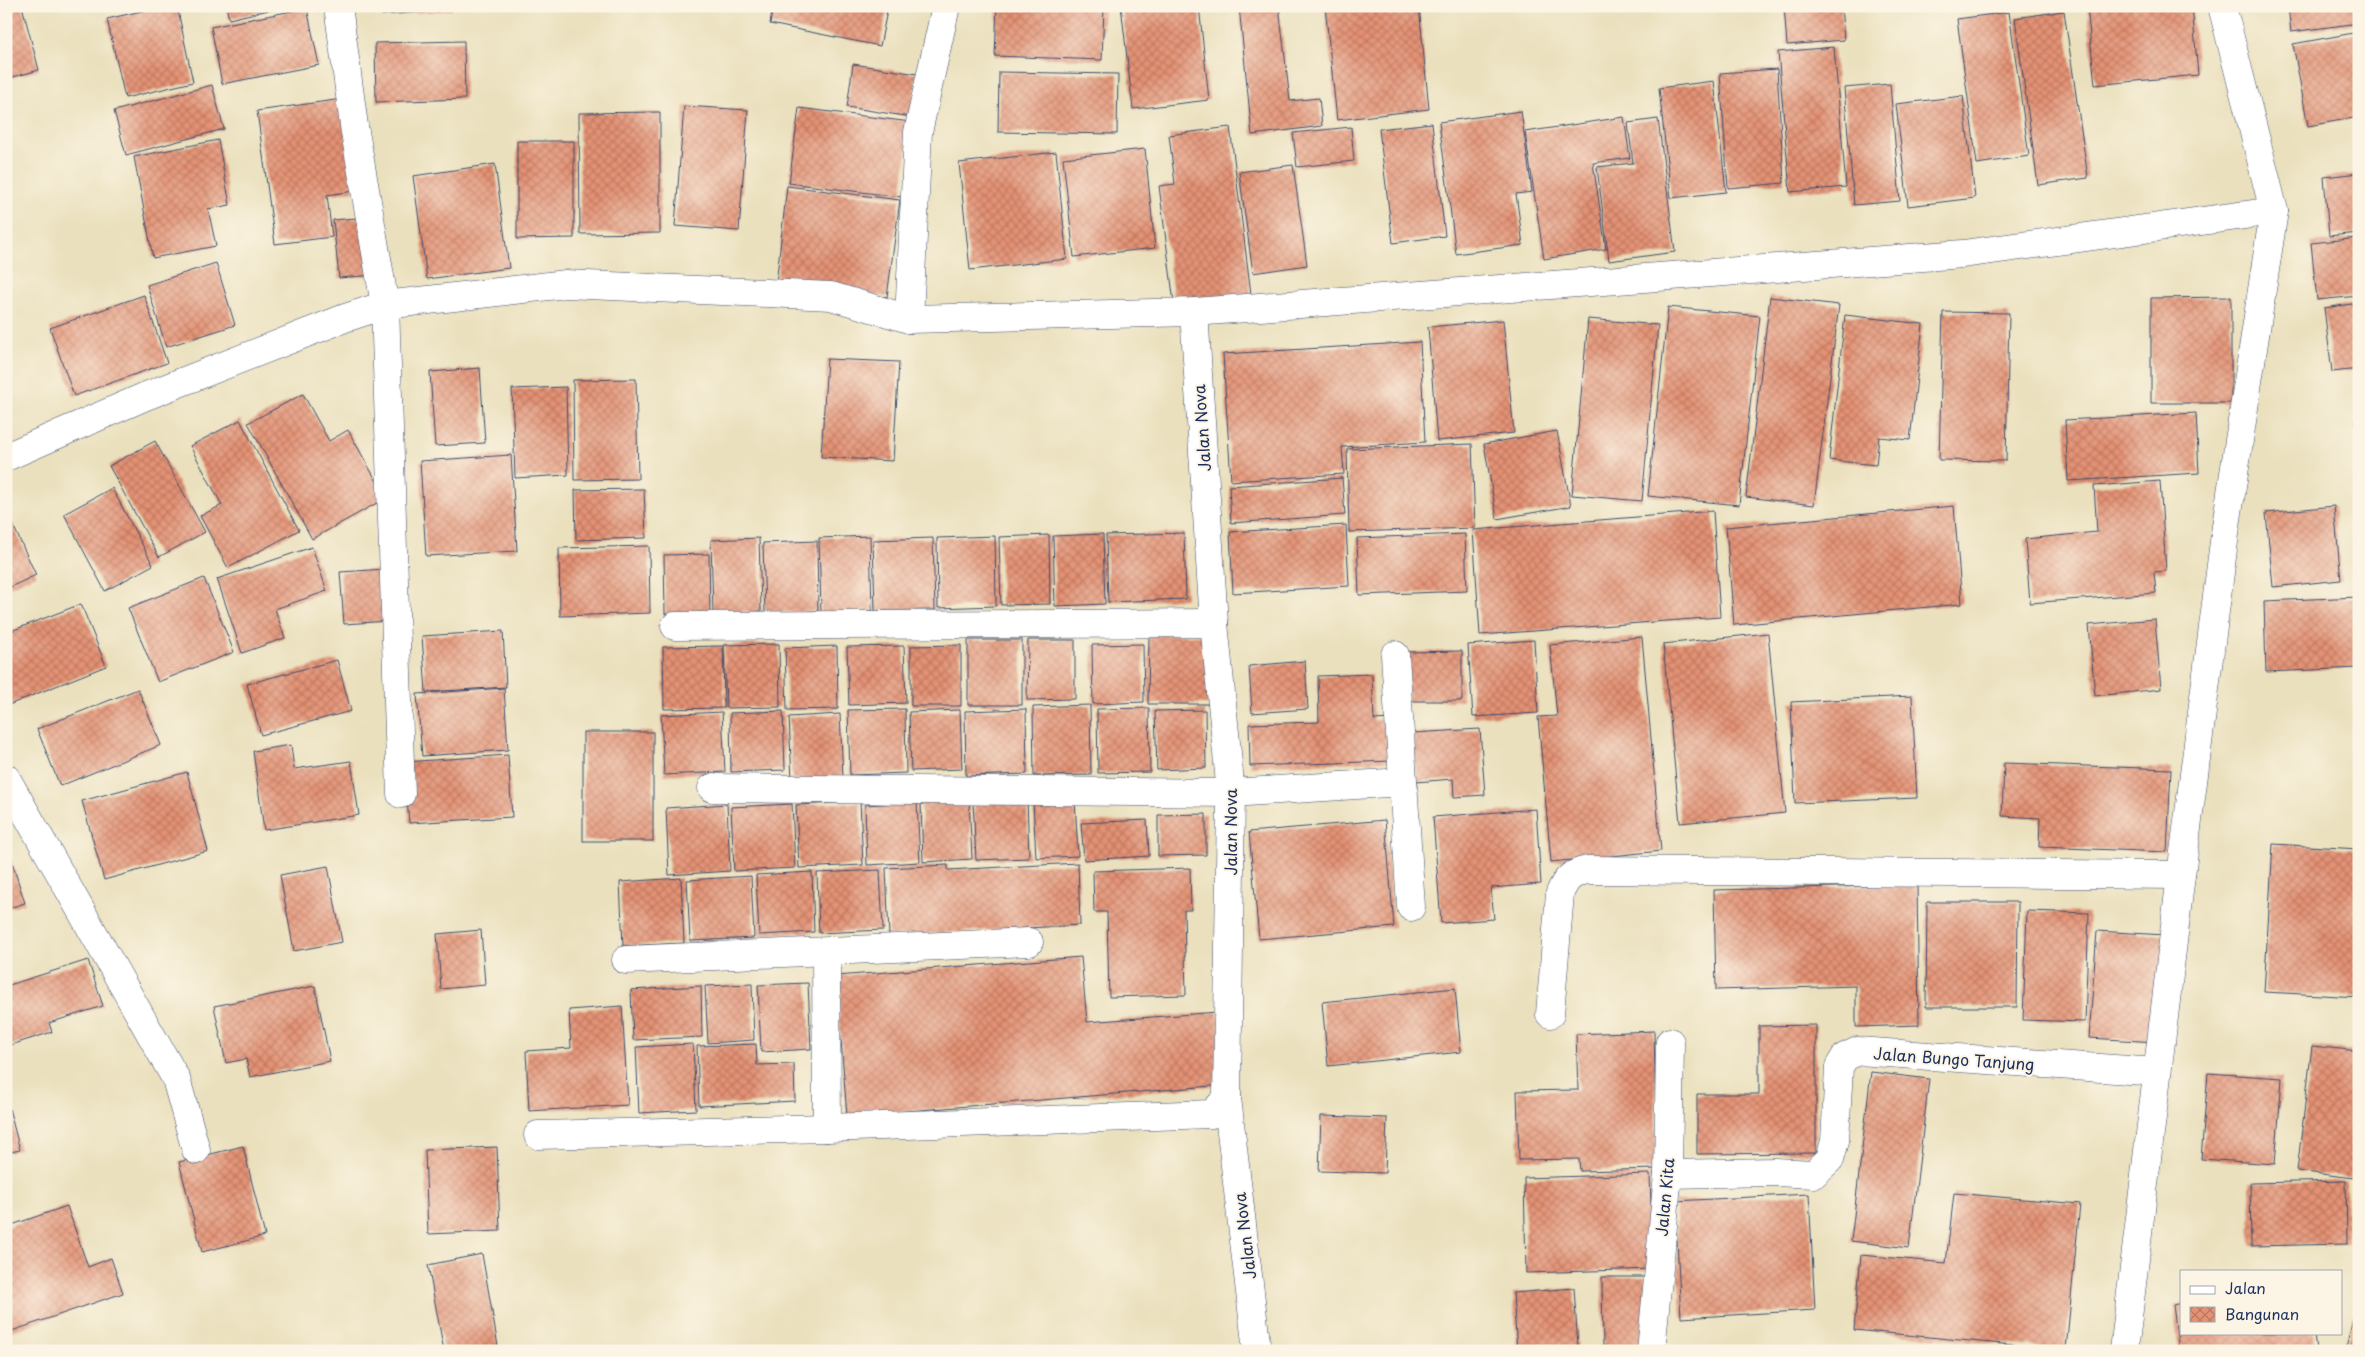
<svg xmlns="http://www.w3.org/2000/svg" width="2365" height="1357" viewBox="0 0 2365 1357" font-family="'Playpen Sans',sans-serif">
<style>
.building{fill:url(#building-cross-hatch)}
.lines{fill:none;stroke-linecap:round;stroke-linejoin:round}
.minor-casing{stroke:#3a4a6c;stroke-width:29}
.minor{stroke:#fff;stroke-width:28}
.labels{text-anchor:middle;dominant-baseline:central;stroke-width:4;stroke-linejoin:round;paint-order:stroke}
.street-label{font-size:16px;fill:#1b2f5e;stroke:#fcf5e5}
</style>
<defs>
<pattern id="building-cross-hatch" width="8" height="8" patternUnits="userSpaceOnUse" patternTransform="scale(1.25)"><rect width="8" height="8" fill="#e59274"/><path d="M0 0l8 8M0 8l8-8" fill="none" stroke="#b97862"/></pattern>
</defs>
<rect width="100%" height="100%" fill="#fcf5e5"/>
<filter id="ink" filterUnits="userSpaceOnUse"><feTurbulence type="fractalNoise" baseFrequency=".02" numOctaves="2"/><feDisplacementMap in="SourceGraphic" scale="10" xChannelSelector="R" yChannelSelector="G"/><feConvolveMatrix kernelMatrix="1 2 1 2 8 2 1 2 1" color-interpolation-filters="sRGB"/></filter>
<filter id="wash" filterUnits="userSpaceOnUse"><feTurbulence type="fractalNoise" baseFrequency=".0096" numOctaves="4" result="noise"/><feDisplacementMap in="SourceGraphic" scale="20" xChannelSelector="R" yChannelSelector="G"/><feGaussianBlur stdDeviation="1.12" result="paint"/><feColorMatrix in="noise" values="0 0 0 0 0 0 0 0 0 0 0 0 0 0 0 0 0 1.4 0 .05"/><feComposite in="paint" operator="in"/></filter>
<g filter="url(#wash)">
<rect width="100%" height="100%" fill="#eae0bd"/>
<g id="blocks">
<g class="building">
<path d="M 6,6 L 22,6 L 39,70 L 6,79 Z"/>
<path d="M 163,6 L 177,6 L 193,82 L 125,98 L 107,19 Z"/>
<path d="M 226,6 L 282,6 L 282,7 L 229,19 Z"/>
<path d="M 382,6 L 452,6 L 452,10 L 382,15 Z"/>
<path d="M 625,6 L 674,6 L 674,8 L 626,10 Z"/>
<path d="M 773,6 L 888,6 L 880,46 L 770,24 Z"/>
<path d="M 997,6 L 1104,6 L 1102,60 L 995,56 Z"/>
<path d="M 1121,6 L 1199,6 L 1209,100 L 1133,109 Z"/>
<path d="M 1239,6 L 1279,6 L 1290,101 L 1319,98 L 1322,126 L 1252,135 Z"/>
<path d="M 1325,6 L 1419,6 L 1429,109 L 1337,120 Z"/>
<path d="M 1784,6 L 1841,6 L 1844,40 L 1787,45 Z"/>
<path d="M 2087,6 L 2192,6 L 2198,75 L 2095,85 Z"/>
<path d="M 2288,6 L 2359,6 L 2359,23 L 2291,32 Z"/>
<path d="M 307,8 L 319,65 L 222,84 L 211,27 Z"/>
<path d="M 2064,11 L 2088,178 L 2038,185 L 2015,18 Z"/>
<path d="M 2009,12 L 2029,156 L 1977,164 L 1957,19 Z"/>
<path d="M 2359,32 L 2359,117 L 2308,126 L 2293,44 Z"/>
<path d="M 464,41 L 465,99 L 376,102 L 375,43 Z"/>
<path d="M 1834,47 L 1846,187 L 1790,192 L 1778,52 Z"/>
<path d="M 853,64 L 917,74 L 911,117 L 847,107 Z"/>
<path d="M 1777,69 L 1784,183 L 1728,188 L 1720,73 Z"/>
<path d="M 999,72 L 1118,74 L 1117,134 L 998,132 Z"/>
<path d="M 1714,81 L 1726,192 L 1671,198 L 1659,88 Z"/>
<path d="M 1890,84 L 1900,201 L 1854,205 L 1844,88 Z"/>
<path d="M 212,85 L 224,129 L 126,155 L 114,111 Z"/>
<path d="M 1963,96 L 1975,198 L 1908,206 L 1896,104 Z"/>
<path d="M 342,99 L 354,191 L 327,195 L 332,237 L 275,244 L 257,111 Z"/>
<path d="M 684,106 L 748,110 L 739,231 L 675,226 Z"/>
<path d="M 799,108 L 911,122 L 901,197 L 789,183 Z"/>
<path d="M 1521,111 L 1532,192 L 1516,194 L 1523,245 L 1456,254 L 1439,122 Z"/>
<path d="M 660,112 L 660,233 L 580,234 L 579,113 Z"/>
<path d="M 1624,117 L 1630,158 L 1593,163 L 1606,249 L 1544,259 L 1525,132 Z"/>
<path d="M 1658,119 L 1675,252 L 1609,261 L 1597,167 L 1633,163 L 1628,123 Z"/>
<path d="M 1432,123 L 1445,236 L 1393,243 L 1379,129 Z"/>
<path d="M 1230,127 L 1251,294 L 1174,303 L 1159,186 L 1175,184 L 1169,135 Z"/>
<path d="M 1351,127 L 1354,161 L 1297,167 L 1293,133 Z"/>
<path d="M 218,140 L 230,205 L 208,209 L 216,246 L 153,258 L 134,157 Z"/>
<path d="M 517,141 L 574,141 L 574,238 L 517,239 Z"/>
<path d="M 1145,149 L 1155,248 L 1074,257 L 1063,158 Z"/>
<path d="M 1056,152 L 1067,259 L 970,270 L 959,163 Z"/>
<path d="M 495,164 L 509,268 L 427,279 L 413,176 Z"/>
<path d="M 1293,165 L 1307,265 L 1253,273 L 1239,172 Z"/>
<path d="M 2359,173 L 2359,233 L 2329,236 L 2324,177 Z"/>
<path d="M 787,186 L 900,200 L 887,297 L 776,284 Z"/>
<path d="M 368,217 L 374,275 L 339,278 L 333,220 Z"/>
<path d="M 2359,238 L 2359,296 L 2317,300 L 2311,243 Z"/>
<path d="M 216,263 L 235,325 L 166,347 L 147,285 Z"/>
<path d="M 144,295 L 167,363 L 74,396 L 50,328 Z"/>
<path d="M 1770,297 L 1839,305 L 1814,505 L 1746,497 Z"/>
<path d="M 2231,297 L 2231,403 L 2151,403 L 2151,298 Z"/>
<path d="M 2359,303 L 2359,369 L 2332,372 L 2324,308 Z"/>
<path d="M 1668,307 L 1760,316 L 1739,505 L 1648,496 Z"/>
<path d="M 1943,312 L 2009,313 L 2006,461 L 1939,460 Z"/>
<path d="M 1845,315 L 1923,324 L 1910,440 L 1879,437 L 1876,465 L 1829,460 Z"/>
<path d="M 1588,319 L 1658,325 L 1642,501 L 1572,495 Z"/>
<path d="M 1503,320 L 1514,433 L 1437,441 L 1428,327 Z"/>
<path d="M 1420,342 L 1425,442 L 1342,447 L 1344,474 L 1231,481 L 1223,354 Z"/>
<path d="M 827,359 L 899,362 L 893,461 L 821,457 Z"/>
<path d="M 480,368 L 485,443 L 435,446 L 430,372 Z"/>
<path d="M 636,379 L 638,479 L 574,480 L 573,380 Z"/>
<path d="M 566,387 L 568,475 L 515,478 L 512,389 Z"/>
<path d="M 303,394 L 329,441 L 348,430 L 386,498 L 312,539 L 248,423 Z"/>
<path d="M 2196,413 L 2199,473 L 2068,481 L 2065,420 Z"/>
<path d="M 2356,413 L 2359,413 L 2359,469 L 2357,469 Z"/>
<path d="M 240,420 L 299,530 L 228,568 L 200,516 L 222,505 L 190,446 Z"/>
<path d="M 1557,431 L 1571,506 L 1497,519 L 1484,444 Z"/>
<path d="M 155,441 L 205,532 L 159,557 L 109,466 Z"/>
<path d="M 1472,444 L 1475,528 L 1349,532 L 1347,449 Z"/>
<path d="M 511,455 L 517,551 L 426,556 L 420,461 Z"/>
<path d="M 1342,478 L 1345,515 L 1231,523 L 1229,486 Z"/>
<path d="M 2160,481 L 2166,571 L 2154,572 L 2156,593 L 2030,603 L 2025,539 L 2097,532 L 2094,486 Z"/>
<path d="M 112,488 L 153,565 L 105,591 L 64,514 Z"/>
<path d="M 644,489 L 646,538 L 576,540 L 575,490 Z"/>
<path d="M 1954,506 L 1962,604 L 1734,625 L 1726,527 Z"/>
<path d="M 2334,506 L 2341,580 L 2273,587 L 2266,513 Z"/>
<path d="M 6,510 L 36,575 L 6,589 Z"/>
<path d="M 1713,511 L 1720,617 L 1480,635 L 1473,530 Z"/>
<path d="M 1346,525 L 1349,586 L 1233,593 L 1230,532 Z"/>
<path d="M 1184,533 L 1186,599 L 1108,602 L 1106,535 Z"/>
<path d="M 1103,534 L 1105,604 L 1055,606 L 1053,536 Z"/>
<path d="M 1465,534 L 1467,591 L 1359,595 L 1357,538 Z"/>
<path d="M 1049,535 L 1050,604 L 1001,605 L 999,537 Z"/>
<path d="M 870,536 L 872,611 L 821,613 L 819,538 Z"/>
<path d="M 995,536 L 996,606 L 938,608 L 937,538 Z"/>
<path d="M 759,538 L 761,611 L 713,613 L 711,540 Z"/>
<path d="M 933,538 L 935,610 L 875,611 L 873,540 Z"/>
<path d="M 817,541 L 818,611 L 765,613 L 763,543 Z"/>
<path d="M 649,546 L 650,613 L 560,616 L 559,548 Z"/>
<path d="M 312,547 L 327,591 L 275,609 L 285,638 L 242,653 L 217,579 Z"/>
<path d="M 709,554 L 710,613 L 665,614 L 664,555 Z"/>
<path d="M 386,569 L 389,621 L 344,624 L 340,572 Z"/>
<path d="M 204,578 L 234,652 L 158,682 L 128,608 Z"/>
<path d="M 2359,597 L 2359,668 L 2266,672 L 2264,601 Z"/>
<path d="M 81,604 L 106,666 L 6,706 L 6,633 Z"/>
<path d="M 2155,619 L 2161,689 L 2095,696 L 2089,625 Z"/>
<path d="M 503,631 L 506,687 L 426,692 L 422,636 Z"/>
<path d="M 1768,633 L 1785,813 L 1680,823 L 1663,644 Z"/>
<path d="M 1149,635 L 1210,635 L 1209,704 L 1148,704 Z"/>
<path d="M 1642,637 L 1661,851 L 1551,862 L 1538,717 L 1557,716 L 1550,645 Z"/>
<rect x="968" y="640" width="54" height="65"/>
<path d="M 1028,640 L 1075,640 L 1075,699 L 1027,700 Z"/>
<path d="M 1534,640 L 1538,713 L 1473,717 L 1468,645 Z"/>
<path d="M 779,644 L 780,707 L 726,708 L 724,645 Z"/>
<path d="M 1143,644 L 1144,702 L 1093,704 L 1092,645 Z"/>
<path d="M 961,645 L 961,706 L 911,706 L 911,646 Z"/>
<path d="M 723,646 L 724,708 L 664,709 L 663,647 Z"/>
<path d="M 837,646 L 838,709 L 787,710 L 785,648 Z"/>
<path d="M 904,646 L 906,703 L 849,705 L 847,647 Z"/>
<path d="M 1462,651 L 1462,701 L 1408,701 L 1407,652 Z"/>
<path d="M 337,660 L 351,711 L 261,735 L 247,684 Z"/>
<path d="M 1305,661 L 1308,709 L 1252,713 L 1249,666 Z"/>
<path d="M 1372,674 L 1374,720 L 1391,719 L 1392,761 L 1250,766 L 1249,724 L 1319,722 L 1318,676 Z"/>
<path d="M 504,688 L 508,750 L 422,756 L 417,694 Z"/>
<path d="M 138,689 L 161,745 L 60,786 L 37,729 Z"/>
<path d="M 1912,696 L 1917,798 L 1795,803 L 1791,702 Z"/>
<path d="M 1090,705 L 1091,775 L 1034,776 L 1033,707 Z"/>
<path d="M 1149,708 L 1150,772 L 1098,773 L 1097,709 Z"/>
<path d="M 905,709 L 906,773 L 850,775 L 848,710 Z"/>
<path d="M 1026,709 L 1027,774 L 966,776 L 965,711 Z"/>
<path d="M 960,710 L 962,769 L 911,771 L 909,712 Z"/>
<path d="M 1205,710 L 1206,768 L 1157,770 L 1155,711 Z"/>
<path d="M 783,711 L 785,770 L 731,772 L 730,713 Z"/>
<path d="M 722,712 L 725,772 L 664,775 L 661,715 Z"/>
<path d="M 840,714 L 843,777 L 792,780 L 789,717 Z"/>
<path d="M 1480,729 L 1485,795 L 1454,797 L 1453,779 L 1416,782 L 1413,733 Z"/>
<rect x="583" y="732" width="70" height="109"/>
<path d="M 291,745 L 294,769 L 351,761 L 359,815 L 264,830 L 253,751 Z"/>
<path d="M 508,755 L 512,817 L 409,823 L 404,762 Z"/>
<path d="M 2004,763 L 2171,769 L 2167,852 L 2039,847 L 2040,818 L 2002,816 Z"/>
<path d="M 187,772 L 208,851 L 104,880 L 82,801 Z"/>
<path d="M 1027,798 L 1029,858 L 976,860 L 973,801 Z"/>
<path d="M 1075,798 L 1078,856 L 1036,858 L 1033,801 Z"/>
<path d="M 969,800 L 972,859 L 923,862 L 921,803 Z"/>
<path d="M 860,802 L 863,865 L 799,868 L 796,805 Z"/>
<path d="M 917,802 L 920,862 L 867,865 L 865,805 Z"/>
<path d="M 727,804 L 730,871 L 669,875 L 666,808 Z"/>
<path d="M 792,804 L 795,868 L 734,871 L 731,807 Z"/>
<path d="M 1536,809 L 1541,884 L 1491,888 L 1494,919 L 1441,923 L 1433,817 Z"/>
<path d="M 1206,814 L 1206,855 L 1158,856 L 1158,815 Z"/>
<path d="M 1147,820 L 1149,856 L 1084,860 L 1081,823 Z"/>
<path d="M 1385,820 L 1394,927 L 1259,939 L 1249,832 Z"/>
<path d="M 2273,844 L 2359,849 L 2359,997 L 2264,992 Z"/>
<path d="M 10,856 L 25,903 L 6,909 L 6,857 Z"/>
<path d="M 1078,863 L 1080,925 L 889,936 L 886,868 L 948,865 L 948,870 Z"/>
<path d="M 328,866 L 342,942 L 294,951 L 280,875 Z"/>
<path d="M 1190,868 L 1191,910 L 1184,910 L 1186,995 L 1109,997 L 1107,912 L 1094,912 L 1093,871 Z"/>
<path d="M 880,870 L 883,930 L 819,933 L 817,873 Z"/>
<path d="M 812,872 L 814,932 L 759,935 L 756,875 Z"/>
<path d="M 751,876 L 754,938 L 690,941 L 687,880 Z"/>
<path d="M 681,878 L 684,943 L 623,946 L 620,882 Z"/>
<path d="M 1917,885 L 1919,1025 L 1856,1027 L 1856,986 L 1716,990 L 1714,890 Z"/>
<path d="M 1927,902 L 2018,902 L 2017,1007 L 1926,1007 Z"/>
<path d="M 2027,911 L 2089,913 L 2085,1022 L 2023,1020 Z"/>
<path d="M 481,930 L 485,985 L 441,989 L 437,934 Z"/>
<path d="M 2097,931 L 2165,935 L 2157,1042 L 2089,1038 Z"/>
<path d="M 1081,957 L 1087,1022 L 1218,1012 L 1224,1085 L 847,1116 L 836,976 Z"/>
<path d="M 88,960 L 103,1006 L 49,1023 L 52,1032 L 11,1045 L 6,1029 L 6,986 Z"/>
<path d="M 808,983 L 811,1049 L 761,1052 L 758,985 Z"/>
<path d="M 752,984 L 754,1040 L 708,1043 L 705,986 Z"/>
<path d="M 315,986 L 330,1061 L 250,1077 L 246,1059 L 226,1063 L 214,1006 Z"/>
<path d="M 701,986 L 702,1037 L 633,1040 L 631,990 Z"/>
<path d="M 1455,988 L 1461,1052 L 1328,1066 L 1322,1002 Z"/>
<path d="M 622,1006 L 628,1105 L 529,1111 L 526,1051 L 571,1048 L 569,1010 Z"/>
<path d="M 1816,1025 L 1816,1153 L 1697,1154 L 1697,1094 L 1759,1094 L 1759,1026 Z"/>
<path d="M 1654,1031 L 1657,1169 L 1580,1171 L 1579,1159 L 1519,1160 L 1517,1091 L 1578,1090 L 1576,1034 Z"/>
<path d="M 693,1044 L 696,1110 L 639,1113 L 636,1047 Z"/>
<path d="M 756,1044 L 757,1065 L 794,1064 L 795,1101 L 699,1106 L 697,1046 Z"/>
<path d="M 2312,1046 L 2359,1051 L 2359,1139 L 2354,1178 L 2297,1171 Z"/>
<path d="M 1871,1072 L 1929,1079 L 1909,1248 L 1851,1241 Z"/>
<path d="M 2208,1073 L 2282,1078 L 2275,1164 L 2201,1159 Z"/>
<path d="M 6,1097 L 20,1150 L 6,1153 Z"/>
<path d="M 1321,1116 L 1387,1118 L 1385,1173 L 1319,1171 Z"/>
<path d="M 243,1146 L 265,1236 L 202,1252 L 179,1162 Z"/>
<path d="M 497,1147 L 500,1231 L 428,1234 L 425,1150 Z"/>
<path d="M 1650,1174 L 1653,1269 L 1526,1273 L 1524,1178 Z"/>
<path d="M 2346,1181 L 2347,1244 L 2251,1246 L 2250,1183 Z"/>
<path d="M 1954,1193 L 2080,1204 L 2066,1350 L 1854,1330 L 1861,1255 L 1946,1263 Z"/>
<path d="M 1809,1194 L 1815,1310 L 1681,1318 L 1675,1201 Z"/>
<path d="M 67,1206 L 88,1267 L 111,1258 L 123,1293 L 6,1333 L 6,1227 Z"/>
<path d="M 482,1254 L 498,1346 L 472,1351 L 444,1351 L 428,1265 Z"/>
<path d="M 1602,1277 L 1646,1277 L 1647,1349 L 1603,1349 Z"/>
<path d="M 1574,1288 L 1578,1347 L 1517,1351 L 1513,1293 Z"/>
<path d="M 2181,1303 L 2181,1333 L 2314,1333 L 2316,1351 L 2179,1351 L 2173,1305 Z"/>
<path d="M 2354,1315 L 2359,1316 L 2359,1351 L 2345,1351 Z"/>
</g>
</g>
</g>
<g filter="url(#ink)">
<use href="#blocks" fill-opacity="0" stroke="#3a4a6c" stroke-width="1"/>
<g class="lines">
<defs>
<g id="minor">
<path d="M 338,6 L 354,126 L 385,305 L 401,794"/>
<path d="M 1194,312 L 1214,623 L 1231,793 L 1227,1098 L 1257,1351"/>
<path d="M 909,319 L 918,132 L 946,6"/>
<path d="M 6,457 L 146,396 L 345,318 L 385,305 L 566,284 L 831,296 L 909,319 L 1194,312 L 1963,254 L 2274,211"/>
<path d="M 675,626 L 1214,623"/>
<path d="M 1395,655 L 1411,907"/>
<path d="M 6,778 L 176,1079 L 196,1150"/>
<path d="M 712,788 L 1231,793 L 1403,782"/>
<path d="M 826,953 L 827,1128"/>
<path d="M 626,960 L 1029,942"/>
<path d="M 1550,1014 L 1560,893 C 1566,878 1572,873 1588,870 L 2181,875"/>
<path d="M 538,1135 L 827,1128 L 1212,1114 L 1227,1098"/>
<path d="M 1668,1174 L 1775,1172 L 1814,1174 L 1830,1159 L 1835,1141 L 1839,1067 L 1845,1057 L 1858,1051 L 2157,1072"/>
<path d="M 1651,1351 L 1668,1174 L 1670,1042"/>
<path d="M 2124,1351 L 2181,875 L 2226,526 L 2274,211 L 2222,6"/>
</g>
</defs>
<use href="#minor" class="minor-casing"/>
<use href="#minor" class="minor"/>
</g>
</g>
<g class="labels">
<g class="street-label">
<text transform="translate(1201 428) rotate(-94)">Jalan Nova</text>
<text transform="translate(1230 832) rotate(-90)">Jalan Nova</text>
<text transform="translate(1954 1058) rotate(4)">Jalan Bungo Tanjung</text>
<text transform="translate(1664 1197) rotate(-85)">Jalan Kita</text>
<text transform="translate(1244 1236) rotate(-97)">Jalan Nova</text>
</g>
</g>
<rect width="2365" height="1357" fill="none" stroke="#fcf5e5" stroke-width="25"/>
<rect x="2180" y="1270" width="162" height="65" fill="#fcf5e5" stroke="#a2a6af"/>
<rect x="2190" y="1286" width="25" height="8" fill="#ffffff" stroke="#a2a6af"/>
<text x="2225" y="1294" font-size="15" fill="#1b2f5e">Jalan</text>
<rect x="2190" y="1307" width="25" height="15" fill="url(#building-cross-hatch)" stroke="#a2a6af"/>
<text x="2225" y="1320" font-size="15" fill="#1b2f5e">Bangunan</text>
</svg>
